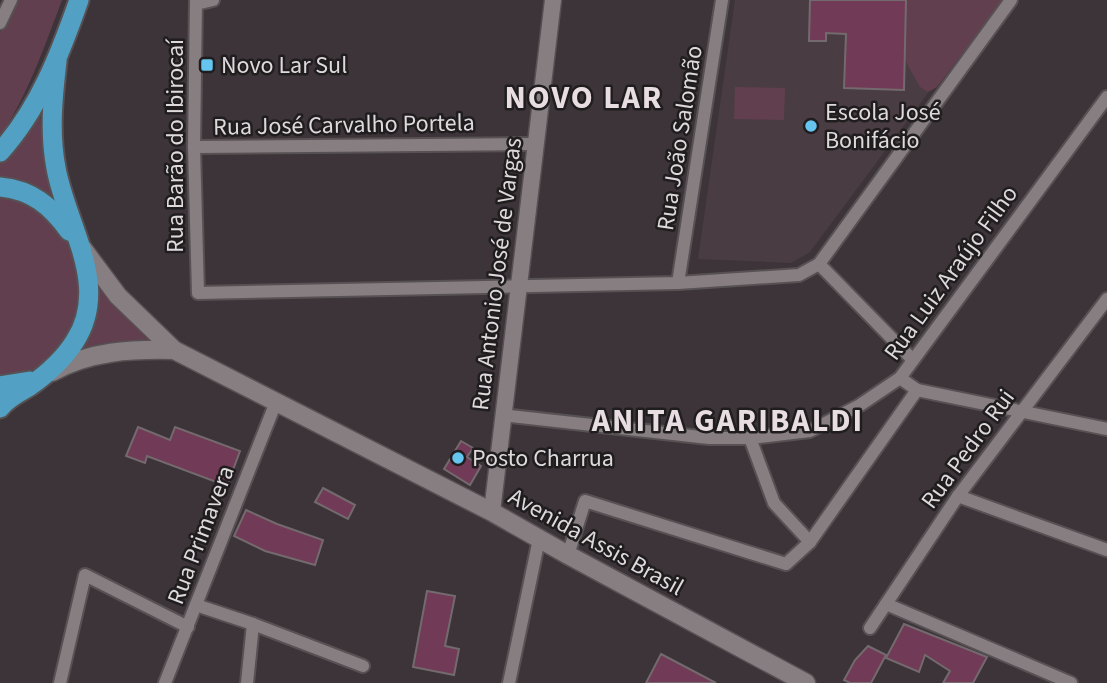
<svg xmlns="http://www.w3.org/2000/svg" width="1107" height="683" viewBox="0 0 1107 683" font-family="'Source Sans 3',sans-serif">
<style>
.built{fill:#4a3c43}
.green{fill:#613f4f}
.building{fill:#713a56;stroke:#736a6e;stroke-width:2}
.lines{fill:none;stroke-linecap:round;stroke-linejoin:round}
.minor-casing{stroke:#575154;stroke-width:16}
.tertiary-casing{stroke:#575154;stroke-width:19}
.secondary-casing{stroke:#575154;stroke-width:21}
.trunk-casing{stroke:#575154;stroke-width:23}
.minor{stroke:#877e81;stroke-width:12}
.tertiary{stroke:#877e81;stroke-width:16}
.secondary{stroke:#877e81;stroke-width:18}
.trunk{stroke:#52a1c4;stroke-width:19}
.poi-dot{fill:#65c5ee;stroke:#201d1f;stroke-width:2.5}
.labels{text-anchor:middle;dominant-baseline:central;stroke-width:5;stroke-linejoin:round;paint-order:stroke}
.poi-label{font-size:24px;fill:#ded9db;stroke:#201d1f;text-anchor:start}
.street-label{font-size:24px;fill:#ded9db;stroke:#201d1f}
.district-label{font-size:32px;font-weight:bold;letter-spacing:2px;fill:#e8dee2;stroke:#201d1f}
</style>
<rect width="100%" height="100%" fill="#3c3438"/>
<path class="built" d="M 735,0 L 997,0 L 810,252 L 791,263 L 698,259 Z"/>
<g class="green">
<path d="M 17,0 L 62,0 C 44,48 28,94 0,137 L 0,32 Z"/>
<path d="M 903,0 L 1003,0 L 937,87 L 928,92 L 920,87 L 901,53 Z"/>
<path d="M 735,87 L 785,88 L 784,120 L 734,119 Z"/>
<path d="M 40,103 C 41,136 44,166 53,198 C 33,185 24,180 0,178 L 0,161 Z"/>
<path d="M 0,193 L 26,199 L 67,233 L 83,296 L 71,335 L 44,364 L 20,376 L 0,380 Z"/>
<path d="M 99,283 L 162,344 L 127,342 L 77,349 L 97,301 Z"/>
</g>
<g class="building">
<path d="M 810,0 L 906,0 L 904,90 L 844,88 L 846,34 L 826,33 L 826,41 L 809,41 Z"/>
<path d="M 138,427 L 170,440 L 175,427 L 240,451 L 227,486 L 147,456 L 145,463 L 126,456 Z"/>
<path d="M 461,441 L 473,448 L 467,457 L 481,466 L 470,485 L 444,469 Z"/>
<path d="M 323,488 L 355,505 L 348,519 L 315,502 Z"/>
<path d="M 246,510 L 277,524 L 323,540 L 315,565 L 265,551 L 234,536 Z"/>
<path d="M 427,591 L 455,596 L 445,646 L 459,649 L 454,675 L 413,667 Z"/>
<path d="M 904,624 L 987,657 L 973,683 L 943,683 L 950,671 L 925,655 L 919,672 L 886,658 Z"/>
<path d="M 868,646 L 886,655 L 871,683 L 850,683 L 844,680 L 855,660 Z"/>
<path d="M 661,654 L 716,683 L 646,683 Z"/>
</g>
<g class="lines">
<defs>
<g id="minor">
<path d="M 196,0 L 194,147 L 198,293 L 678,283 L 799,275 L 819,264 L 1011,0"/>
<path d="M 196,4 L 213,0"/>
<path d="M 0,23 L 11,0"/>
<path d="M 194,147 L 536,144"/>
<path d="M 819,264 L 913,360"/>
<path d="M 678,283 L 722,0"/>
<path d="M 900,378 L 917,390 L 1107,429"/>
<path d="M 502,415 L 709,438 L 750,438 L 810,431 L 860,405 L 900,378 L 1107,97"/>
<path d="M 750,438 L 774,503 L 810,542"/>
<path d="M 958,496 L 1107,550"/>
<path d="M 568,555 L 585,501 L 786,564 L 810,542 L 917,390"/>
<path d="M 886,604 L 1071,683"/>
<path d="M 196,605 L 253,624 L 363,666"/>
<path d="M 870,628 L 958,496 L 1107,299"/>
<path d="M 60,683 L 85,575 L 188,627"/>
<path d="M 165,683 L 276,402"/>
<path d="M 247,683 L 253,624"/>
<path d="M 509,683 L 539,539"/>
</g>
<path id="tertiary" d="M 492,512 L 553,0"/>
<g id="secondary">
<path d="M 83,249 L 118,296 L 174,350 L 492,512 L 568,555 L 806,683"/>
<path d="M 52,372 C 90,351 131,349 174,350"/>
</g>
<g id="trunk">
<path d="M 0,152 C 39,109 60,54 79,0"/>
<path d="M 0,187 C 32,190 51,206 69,231"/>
<path d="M 0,386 L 30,381"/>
<path d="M 0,408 C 7,398 20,392 30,386 C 47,374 64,359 75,341 C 111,285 66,225 56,168 C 49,132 53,96 57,61"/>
</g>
</defs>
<use href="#minor" class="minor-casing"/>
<use href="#tertiary" class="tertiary-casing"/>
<use href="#secondary" class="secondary-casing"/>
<use href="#trunk" class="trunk-casing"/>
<use href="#minor" class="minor"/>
<use href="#tertiary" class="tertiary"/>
<use href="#secondary" class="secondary"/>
<use href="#trunk" class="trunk"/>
</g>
<g class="poi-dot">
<rect x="200" y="58" width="14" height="14" rx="3.5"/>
<circle cx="811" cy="126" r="7"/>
<circle cx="458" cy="458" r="7"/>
</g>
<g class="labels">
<g class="poi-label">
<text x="221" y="65">Novo Lar Sul</text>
<text x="825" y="112">Escola José<tspan x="825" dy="28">Bonifácio</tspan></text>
<text x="472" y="458">Posto Charrua</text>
</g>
<g class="street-label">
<text transform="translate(344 125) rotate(-1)">Rua José Carvalho Portela</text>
<text transform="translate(680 138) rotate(-81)">Rua João Salomão</text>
<text transform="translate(175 146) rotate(-90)">Rua Barão do Ibirocaí</text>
<text transform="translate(951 273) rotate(-54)">Rua Luiz Araújo Filho</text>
<text transform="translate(497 274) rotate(-83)">Rua Antonio José de Vargas</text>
<text transform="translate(968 449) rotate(-54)">Rua Pedro Rui</text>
<text transform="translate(201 535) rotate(-69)">Rua Primavera</text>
<text transform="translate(596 542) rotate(29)">Avenida Assis Brasil</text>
</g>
<g class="district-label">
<text x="584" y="98">NOVO LAR</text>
<text x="728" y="421">ANITA GARIBALDI</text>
</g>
</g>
</svg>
